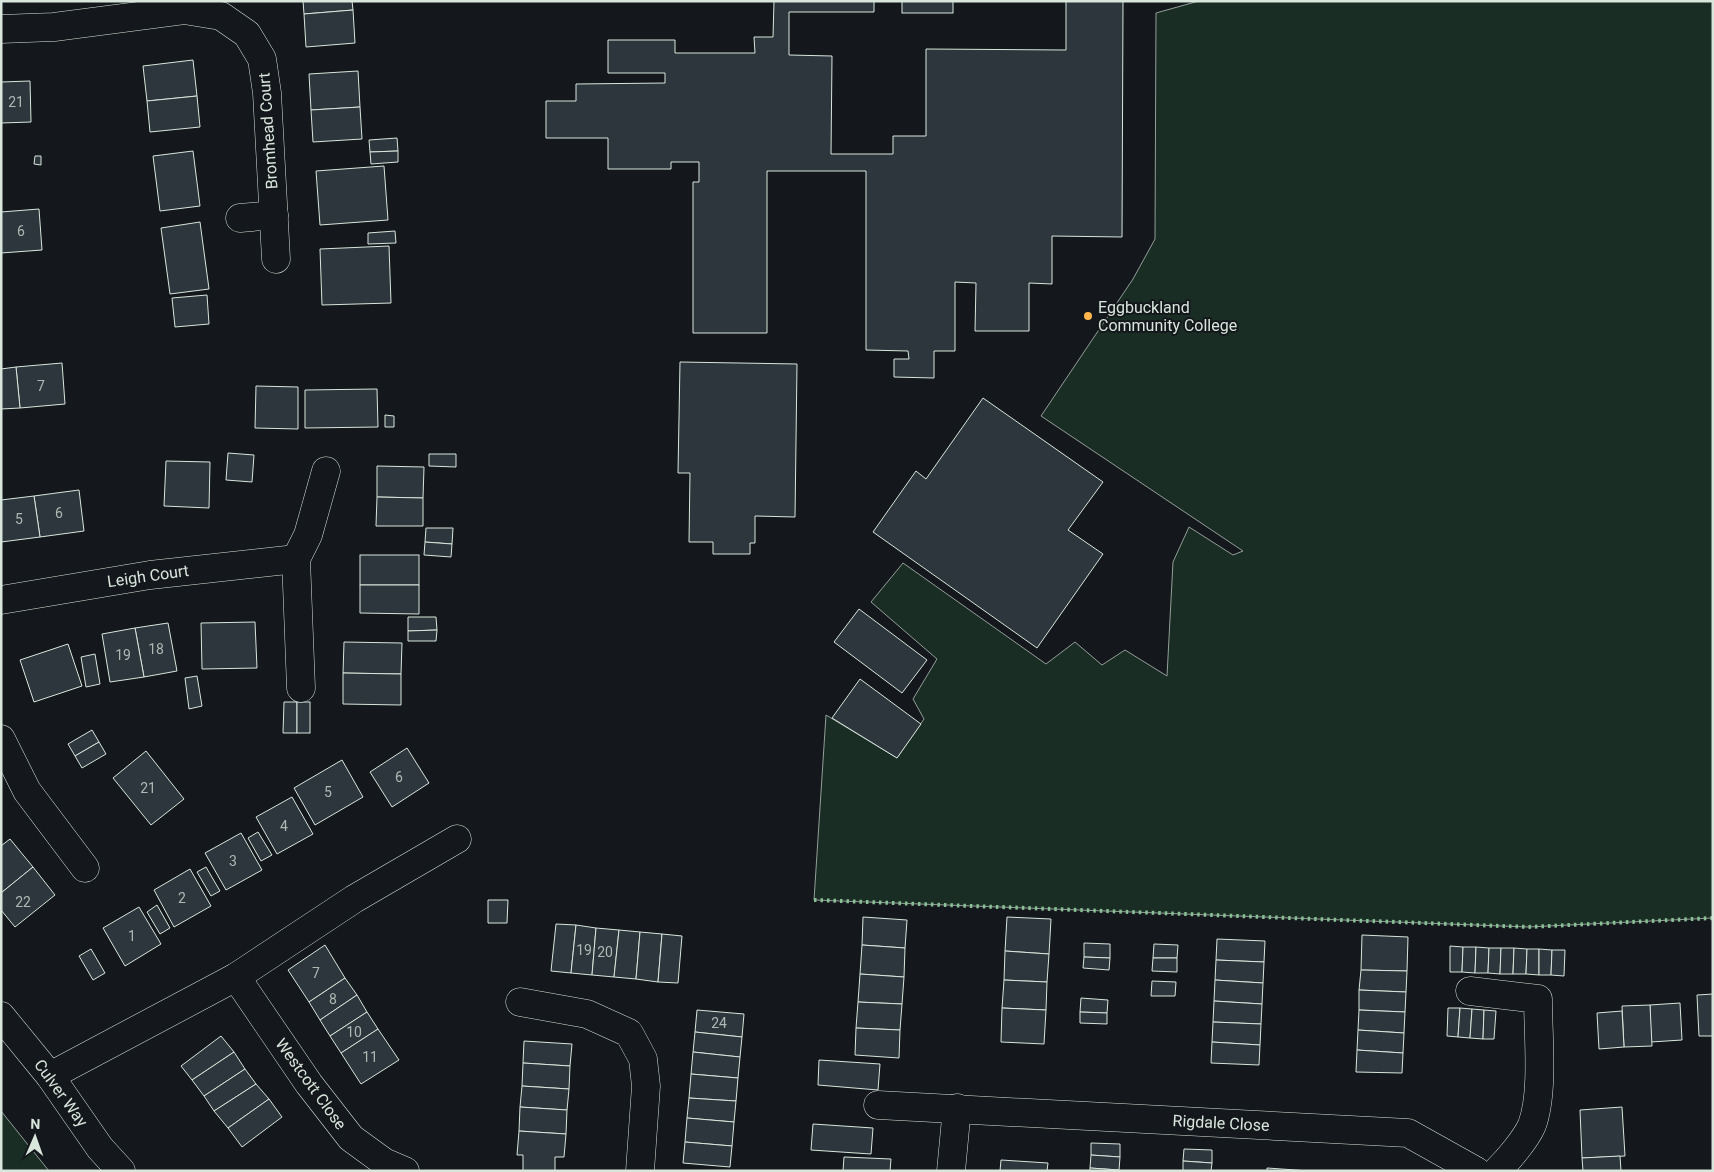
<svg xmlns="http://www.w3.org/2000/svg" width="1714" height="1172" viewBox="0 0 1714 1172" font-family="Roboto,sans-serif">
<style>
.green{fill:#1a2d24;stroke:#939e99}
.building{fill:#2c363c;stroke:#d8e6dc}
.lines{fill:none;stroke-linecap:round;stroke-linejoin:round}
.street-casing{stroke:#d8e6dc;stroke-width:29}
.street{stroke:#14181c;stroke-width:28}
.hedge{stroke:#8ac095;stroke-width:4;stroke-dasharray:2.5 4;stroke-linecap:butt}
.poi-dot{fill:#ffb74d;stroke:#14181c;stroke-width:2}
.labels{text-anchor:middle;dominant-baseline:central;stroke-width:4;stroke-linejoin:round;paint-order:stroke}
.number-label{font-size:14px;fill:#adbab4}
.street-label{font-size:16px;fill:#d8e6dc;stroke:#14181c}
.poi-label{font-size:16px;fill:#d8e6dc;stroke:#14181c;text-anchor:start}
</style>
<rect width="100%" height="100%" fill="#14181c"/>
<g class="green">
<path d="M 1199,1 L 1713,1 L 1713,918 L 1528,927 L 814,900 L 826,715 L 897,758 L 924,719 L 913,699 L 937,659 L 871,602 L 903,563 L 1046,664 L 1075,642 L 1102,665 L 1125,650 L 1167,676 L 1173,562 L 1189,527 L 1233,555 L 1243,551 L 1041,416 L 1133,279 L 1155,239 L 1156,13 Z"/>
<path d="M 1,1111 L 49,1171 L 1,1171 Z"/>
</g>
<g class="building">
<path d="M 303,1 L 352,1 L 353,10 L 304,14 Z"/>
<path d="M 774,1 L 874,1 L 874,12 L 789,12 L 789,55 L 832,56 L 831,154 L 893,154 L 893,136 L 926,136 L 926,49 L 1066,50 L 1066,1 L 1123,1 L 1122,237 L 1052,236 L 1052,284 L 1029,283 L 1029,331 L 975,331 L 976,283 L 955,282 L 955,351 L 934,351 L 934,378 L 894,377 L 894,359 L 909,359 L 908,351 L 866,350 L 866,171 L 767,171 L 767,333 L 693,333 L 693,182 L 699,182 L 699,162 L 671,162 L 671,169 L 608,169 L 608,138 L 546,138 L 546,101 L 576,101 L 576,84 L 665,83 L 665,73 L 608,73 L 608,40 L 675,40 L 675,53 L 755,53 L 754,37 L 773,37 Z"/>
<rect x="902" y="1" width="51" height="12"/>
<path d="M 353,10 L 355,43 L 306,47 L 304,14 Z"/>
<path d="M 193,60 L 197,96 L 147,101 L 143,66 Z"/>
<path d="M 358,71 L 360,107 L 311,110 L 309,74 Z"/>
<path d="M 30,81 L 31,122 L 1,123 L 1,82 Z"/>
<path d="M 197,96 L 200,127 L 150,132 L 147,101 Z"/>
<path d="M 360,107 L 362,139 L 313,142 L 311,110 Z"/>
<path d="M 397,138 L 398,151 L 370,152 L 369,140 Z"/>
<path d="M 193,151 L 200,206 L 160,211 L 153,156 Z"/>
<path d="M 398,151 L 398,162 L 371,164 L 370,152 Z"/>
<path d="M 35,156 L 41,156 L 41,165 L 34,164 Z"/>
<path d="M 384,166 L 388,220 L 320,225 L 316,171 Z"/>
<path d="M 39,209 L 42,250 L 1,253 L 1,212 Z"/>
<path d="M 200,222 L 209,289 L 170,294 L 161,228 Z"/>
<path d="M 395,231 L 396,243 L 368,244 L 368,233 Z"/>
<path d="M 389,246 L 391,303 L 322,305 L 320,249 Z"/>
<path d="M 207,295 L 209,324 L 175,327 L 172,298 Z"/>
<path d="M 680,362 L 797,364 L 795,517 L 755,516 L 755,543 L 750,543 L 750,554 L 713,554 L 713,542 L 689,542 L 690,473 L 678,473 Z"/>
<path d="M 62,363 L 65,404 L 20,408 L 16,367 Z"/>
<path d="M 16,367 L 20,408 L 1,409 L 1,369 Z"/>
<path d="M 256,386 L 298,387 L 298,429 L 255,428 Z"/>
<path d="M 377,389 L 378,427 L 305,428 L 305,390 Z"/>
<path d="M 983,398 L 1103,482 L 1068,530 L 1103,554 L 1037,648 L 873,532 L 916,471 L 926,479 Z"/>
<path d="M 385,415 L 394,416 L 394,427 L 385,427 Z"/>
<path d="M 228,453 L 254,455 L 252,482 L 226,480 Z"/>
<path d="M 429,454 L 456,454 L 456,467 L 429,466 Z"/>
<path d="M 166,461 L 210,462 L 209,508 L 164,506 Z"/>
<path d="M 377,466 L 424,467 L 423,498 L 377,497 Z"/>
<path d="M 79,490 L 84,531 L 40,537 L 34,496 Z"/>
<path d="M 34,496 L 40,537 L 1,542 L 1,500 Z"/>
<path d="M 377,497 L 423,498 L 423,526 L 376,526 Z"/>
<path d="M 426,528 L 453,528 L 452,544 L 425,542 Z"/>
<path d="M 425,542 L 452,544 L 451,557 L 424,555 Z"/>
<rect x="360" y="555" width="59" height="30"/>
<path d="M 360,585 L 419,585 L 419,614 L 360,613 Z"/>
<path d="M 859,609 L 927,660 L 902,693 L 834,642 Z"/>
<path d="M 408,617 L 436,617 L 437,630 L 408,631 Z"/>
<path d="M 255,622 L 257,668 L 202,669 L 201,623 Z"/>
<path d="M 168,623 L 177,671 L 144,677 L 135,628 Z"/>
<path d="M 135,628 L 144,677 L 110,682 L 102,634 Z"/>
<path d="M 437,630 L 436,641 L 408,641 L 408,631 Z"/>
<path d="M 344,642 L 402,643 L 401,674 L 343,673 Z"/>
<path d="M 68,644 L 82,686 L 34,702 L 20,660 Z"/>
<path d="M 95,654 L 100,684 L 86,687 L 81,657 Z"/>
<path d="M 343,673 L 401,674 L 401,705 L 343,704 Z"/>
<path d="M 197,676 L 202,706 L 189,709 L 185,678 Z"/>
<path d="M 860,679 L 921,724 L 897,758 L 832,718 Z"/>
<path d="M 284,702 L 297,702 L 297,733 L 283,733 Z"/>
<rect x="297" y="702" width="13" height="31"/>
<path d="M 92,730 L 99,742 L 75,756 L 68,744 Z"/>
<path d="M 99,742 L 106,754 L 82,768 L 75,756 Z"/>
<path d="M 407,748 L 429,783 L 392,807 L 370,772 Z"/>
<path d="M 146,751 L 184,799 L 151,825 L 113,778 Z"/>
<path d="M 342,760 L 363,797 L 315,825 L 294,788 Z"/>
<path d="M 292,797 L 313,834 L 277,854 L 256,817 Z"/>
<path d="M 258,832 L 272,855 L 261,861 L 248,838 Z"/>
<path d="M 241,833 L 262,870 L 226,890 L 205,853 Z"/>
<path d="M 10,839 L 33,867 L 1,893 L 1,846 Z"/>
<path d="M 33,867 L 55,895 L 15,927 L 1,910 L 1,893 Z"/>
<path d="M 206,867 L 220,891 L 211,896 L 197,872 Z"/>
<path d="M 190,869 L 211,906 L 174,927 L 154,890 Z"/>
<path d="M 488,900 L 508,900 L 507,923 L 488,923 Z"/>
<path d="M 157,905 L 170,928 L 160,934 L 147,912 Z"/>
<path d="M 139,907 L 161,944 L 125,966 L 103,928 Z"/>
<path d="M 863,917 L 907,920 L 905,948 L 862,945 Z"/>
<path d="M 1007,917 L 1051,919 L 1049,954 L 1005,951 Z"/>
<path d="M 556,924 L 576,925 L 571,973 L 551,971 Z"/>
<path d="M 576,925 L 596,928 L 592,975 L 571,973 Z"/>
<path d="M 596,928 L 619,930 L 614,977 L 592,975 Z"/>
<path d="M 619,930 L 640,932 L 636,979 L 614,977 Z"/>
<path d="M 640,932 L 662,934 L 658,982 L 636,979 Z"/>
<path d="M 662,934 L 682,936 L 678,983 L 658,982 Z"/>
<path d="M 1362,935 L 1408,937 L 1407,971 L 1361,970 Z"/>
<path d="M 1217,939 L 1265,941 L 1264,962 L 1216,960 Z"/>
<path d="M 1084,943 L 1110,944 L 1110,958 L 1084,957 Z"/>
<path d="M 1154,944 L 1178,945 L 1177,958 L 1153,958 Z"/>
<path d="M 325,945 L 345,978 L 309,1002 L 288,970 Z"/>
<path d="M 862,945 L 905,948 L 904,977 L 860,974 Z"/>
<path d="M 1450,946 L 1463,947 L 1462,972 L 1450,972 Z"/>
<path d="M 1463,947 L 1476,947 L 1475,973 L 1462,972 Z"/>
<path d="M 1476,947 L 1489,948 L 1488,973 L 1475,973 Z"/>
<path d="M 1489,948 L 1501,948 L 1500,974 L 1488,973 Z"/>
<path d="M 1501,948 L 1514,948 L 1513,974 L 1500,974 Z"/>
<path d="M 1514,948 L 1527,949 L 1526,974 L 1513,974 Z"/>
<path d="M 91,949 L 105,973 L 93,980 L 79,956 Z"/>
<path d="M 1527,949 L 1539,949 L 1539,975 L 1526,974 Z"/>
<path d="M 1539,949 L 1552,950 L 1551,975 L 1539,975 Z"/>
<path d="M 1552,950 L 1565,950 L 1564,976 L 1551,975 Z"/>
<path d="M 1005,951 L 1049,954 L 1047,982 L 1004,980 Z"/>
<path d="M 1084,957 L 1110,958 L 1109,970 L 1083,968 Z"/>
<path d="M 1153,958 L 1177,958 L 1177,972 L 1152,971 Z"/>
<path d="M 1216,960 L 1264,962 L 1263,983 L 1215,980 Z"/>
<path d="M 1361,970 L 1407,971 L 1406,992 L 1359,990 Z"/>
<path d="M 860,974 L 904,977 L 902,1004 L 858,1002 Z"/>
<path d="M 345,978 L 357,995 L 320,1020 L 309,1002 Z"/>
<path d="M 1004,980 L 1047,982 L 1046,1010 L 1002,1008 Z"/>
<path d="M 1215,980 L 1263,983 L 1262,1004 L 1214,1001 Z"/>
<path d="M 1152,981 L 1176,982 L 1175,996 L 1151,996 Z"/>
<path d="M 1359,990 L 1406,992 L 1405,1012 L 1359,1010 Z"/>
<path d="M 1713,994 L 1713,1036 L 1699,1036 L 1697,995 Z"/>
<path d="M 357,995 L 367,1012 L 330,1036 L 320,1020 Z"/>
<path d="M 1081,998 L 1108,1000 L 1107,1013 L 1080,1012 Z"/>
<path d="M 1214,1001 L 1262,1004 L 1261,1024 L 1213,1022 Z"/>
<path d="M 858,1002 L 902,1004 L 900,1030 L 856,1028 Z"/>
<path d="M 1680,1003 L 1682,1040 L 1651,1042 L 1650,1005 Z"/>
<path d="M 1650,1005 L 1652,1046 L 1624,1047 L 1622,1006 Z"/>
<path d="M 1002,1008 L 1046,1010 L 1044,1044 L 1001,1042 Z"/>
<path d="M 1448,1008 L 1460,1008 L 1458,1037 L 1447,1036 Z"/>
<path d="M 1460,1008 L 1472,1009 L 1470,1038 L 1458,1037 Z"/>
<path d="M 1472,1009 L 1484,1010 L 1483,1039 L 1470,1038 Z"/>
<path d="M 697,1010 L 744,1014 L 742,1037 L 695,1032 Z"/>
<path d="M 1359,1010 L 1405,1012 L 1404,1033 L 1358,1030 Z"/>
<path d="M 1484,1010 L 1496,1011 L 1494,1039 L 1483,1039 Z"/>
<path d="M 1622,1011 L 1624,1047 L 1599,1049 L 1597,1013 Z"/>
<path d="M 367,1012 L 378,1029 L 341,1053 L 330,1036 Z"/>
<path d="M 1080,1012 L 1107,1013 L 1107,1024 L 1080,1023 Z"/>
<path d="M 1213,1022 L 1261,1024 L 1260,1045 L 1212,1042 Z"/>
<path d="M 856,1028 L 900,1030 L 899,1058 L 855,1055 Z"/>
<path d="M 378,1029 L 399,1060 L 361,1084 L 341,1053 Z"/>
<path d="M 1358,1030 L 1404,1033 L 1403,1053 L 1357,1050 Z"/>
<path d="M 695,1032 L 742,1037 L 740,1057 L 693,1052 Z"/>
<path d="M 221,1036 L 234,1052 L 192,1080 L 181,1066 Z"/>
<path d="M 524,1041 L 572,1044 L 570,1066 L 523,1063 Z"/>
<path d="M 1212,1042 L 1260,1045 L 1259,1065 L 1211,1063 Z"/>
<path d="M 1357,1050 L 1403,1053 L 1402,1073 L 1356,1072 Z"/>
<path d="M 234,1052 L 245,1069 L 204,1096 L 192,1080 Z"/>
<path d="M 693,1052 L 740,1057 L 738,1078 L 691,1074 Z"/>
<path d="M 819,1060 L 880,1064 L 878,1090 L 818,1085 Z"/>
<path d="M 523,1063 L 570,1066 L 569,1089 L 522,1086 Z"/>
<path d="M 245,1069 L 256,1084 L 214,1111 L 204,1096 Z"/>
<path d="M 691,1074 L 738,1078 L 736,1101 L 689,1098 Z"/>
<path d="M 256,1084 L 269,1099 L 228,1128 L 214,1111 Z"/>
<path d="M 522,1086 L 569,1089 L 567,1110 L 520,1107 Z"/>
<path d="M 689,1098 L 736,1101 L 734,1122 L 687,1118 Z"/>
<path d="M 269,1099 L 282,1117 L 242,1147 L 228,1128 Z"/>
<path d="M 520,1107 L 567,1110 L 566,1134 L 519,1131 Z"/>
<path d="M 1622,1107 L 1625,1156 L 1582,1158 L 1580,1110 Z"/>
<path d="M 687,1118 L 734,1122 L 732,1146 L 685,1142 Z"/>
<path d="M 813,1124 L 873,1128 L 871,1154 L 811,1150 Z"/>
<path d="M 519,1131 L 566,1134 L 564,1157 L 555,1157 L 555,1171 L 523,1171 L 523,1155 L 517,1155 Z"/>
<path d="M 685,1142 L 732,1146 L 730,1167 L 683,1163 Z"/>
<path d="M 1091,1143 L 1120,1144 L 1120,1157 L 1091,1155 Z"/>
<path d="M 1184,1149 L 1212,1150 L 1212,1163 L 1183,1161 Z"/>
<path d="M 1091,1155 L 1120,1157 L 1119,1170 L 1090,1168 Z"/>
<path d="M 1620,1156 L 1621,1171 L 1583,1171 L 1582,1158 Z"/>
<path d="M 844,1157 L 891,1159 L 890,1171 L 843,1171 Z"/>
<path d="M 1001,1160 L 1048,1163 L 1047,1171 L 1000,1171 Z"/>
<path d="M 1183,1161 L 1212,1163 L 1211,1171 L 1183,1171 Z"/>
<path d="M 1090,1168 L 1119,1170 L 1119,1171 L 1090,1171 Z"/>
<path d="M 1267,1168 L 1310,1171 L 1267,1171 Z"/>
</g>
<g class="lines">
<defs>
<g id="street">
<path d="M 1,29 L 54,27 L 184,10 L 221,16 L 247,34 L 262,59 L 267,93 L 276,259"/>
<path d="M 240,218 L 274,215"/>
<path d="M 1,600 L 150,575 L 296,559"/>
<path d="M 301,688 L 296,559 L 308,535 L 326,471"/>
<path d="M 1,739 L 27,791 L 85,868"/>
<path d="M 236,977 L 309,1084 L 351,1138 L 384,1162 L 405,1171"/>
<path d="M 1470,991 L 1538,999 C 1538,1035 1544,1093 1532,1125 C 1526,1139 1508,1160 1497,1171"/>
<path d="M 520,1002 L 587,1014 L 629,1033 L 643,1059 L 646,1086 L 640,1171"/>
<path d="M 1,1016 L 50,1076 L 100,1148 L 121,1171"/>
<path d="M 50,1076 L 236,977 L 354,899 L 457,839"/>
<path d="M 878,1105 L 1408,1133 L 1476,1171"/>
<path d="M 951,1171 L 957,1108"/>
</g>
</defs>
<use href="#street" class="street-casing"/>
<use href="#street" class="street"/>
<path class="hedge" d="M 814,900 L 1528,927 L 1713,918"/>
</g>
<circle class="poi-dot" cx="1088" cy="316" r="5"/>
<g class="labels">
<g class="number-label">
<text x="16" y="102">21</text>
<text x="21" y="231">6</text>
<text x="41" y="386">7</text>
<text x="59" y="513">6</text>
<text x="19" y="519">5</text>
<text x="156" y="649">18</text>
<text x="123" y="655">19</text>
<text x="399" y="777">6</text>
<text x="148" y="788">21</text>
<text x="328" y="792">5</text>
<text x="284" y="826">4</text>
<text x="233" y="861">3</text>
<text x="182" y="898">2</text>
<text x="23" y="902">22</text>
<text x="132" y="936">1</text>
<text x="584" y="950">19</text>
<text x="605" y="952">20</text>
<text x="316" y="973">7</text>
<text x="333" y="999">8</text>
<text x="719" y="1023">24</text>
<text x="354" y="1032">10</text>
<text x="370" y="1057">11</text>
</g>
<g class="street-label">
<text transform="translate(268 131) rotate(-94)">Bromhead Court</text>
<text transform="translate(148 576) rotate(-8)">Leigh Court</text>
<text transform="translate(311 1084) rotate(54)">Westcott Close</text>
<text transform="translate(61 1093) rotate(54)">Culver Way</text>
<text transform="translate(1221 1123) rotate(3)">Rigdale Close</text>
</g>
<g class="poi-label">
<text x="1098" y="307">Eggbuckland<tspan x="1098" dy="18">Community College</tspan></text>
</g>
</g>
<rect width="1714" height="1172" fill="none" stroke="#d8e6dc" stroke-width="5"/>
<g transform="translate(35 1137) rotate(2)" stroke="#14181c" stroke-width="4" paint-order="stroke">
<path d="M0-4L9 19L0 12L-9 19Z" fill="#d8e6dc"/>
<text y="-8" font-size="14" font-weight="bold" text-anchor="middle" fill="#d8e6dc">N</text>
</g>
</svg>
